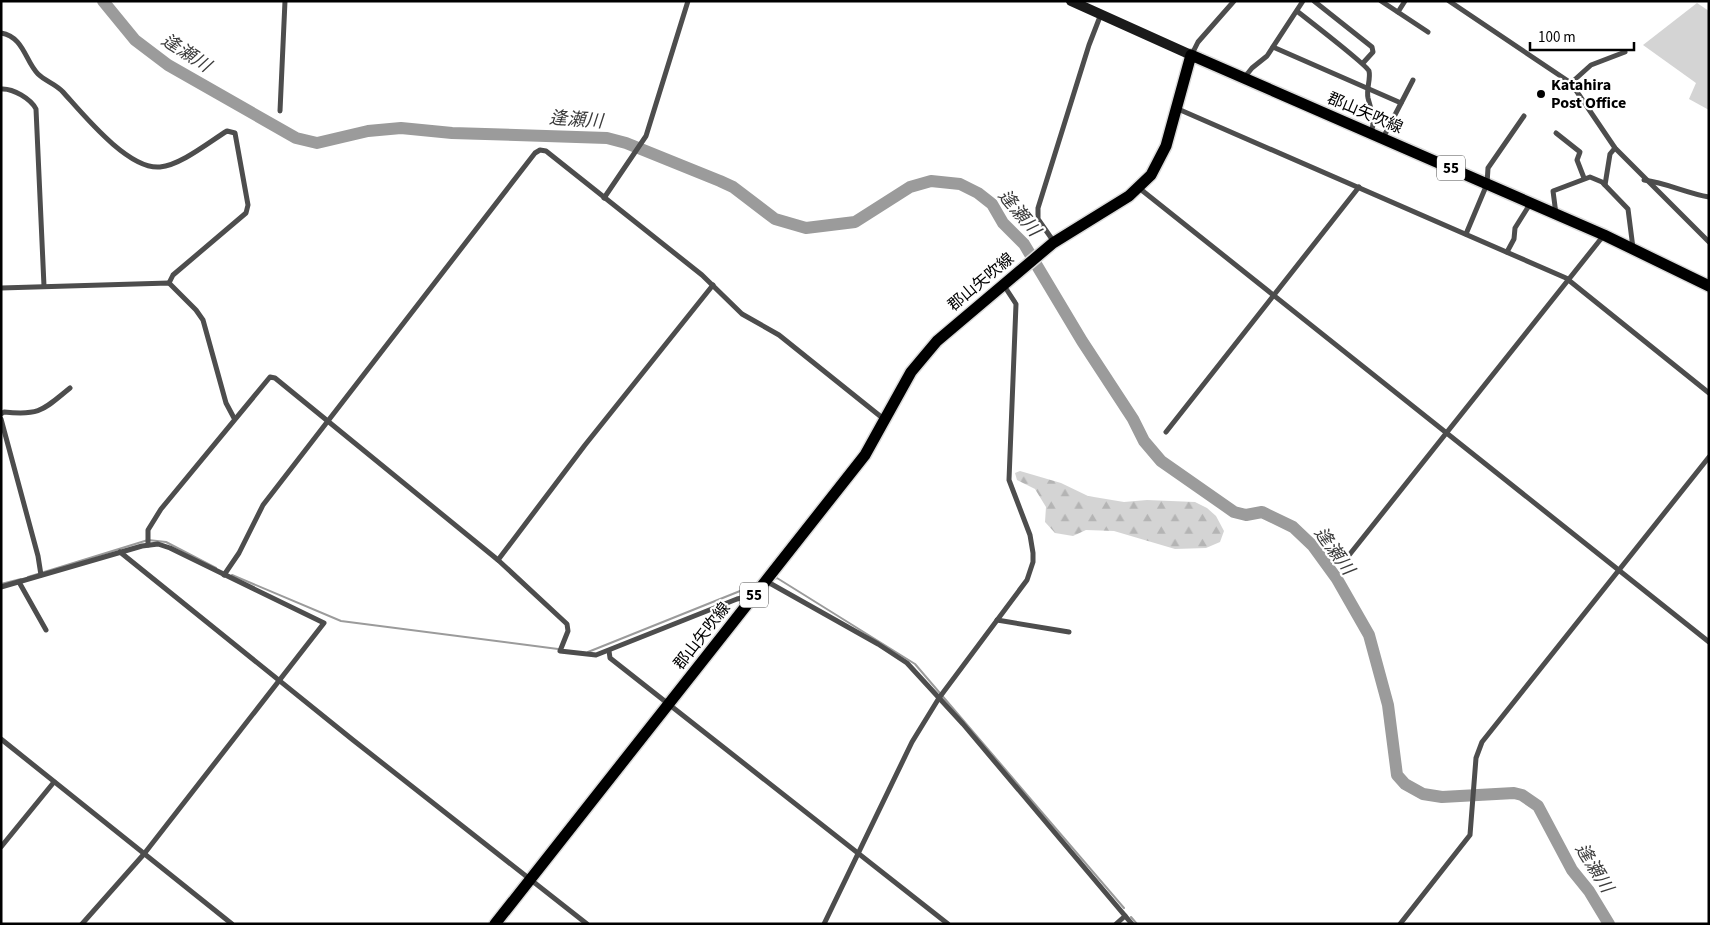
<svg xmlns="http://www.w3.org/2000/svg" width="1710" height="925" viewBox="0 0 1710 925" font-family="'Source Sans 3','Noto Sans JP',sans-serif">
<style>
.forest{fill:url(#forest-firs)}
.pitch{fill:#d4d4d4}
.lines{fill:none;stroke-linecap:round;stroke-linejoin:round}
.stream{stroke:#9b9b9b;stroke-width:2}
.river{stroke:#9b9b9b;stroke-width:12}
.primary-casing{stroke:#dbdbdb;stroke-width:14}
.minor{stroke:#4d4d4d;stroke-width:5}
.secondary{stroke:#1a1a1a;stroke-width:10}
.primary{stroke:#000;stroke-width:11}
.poi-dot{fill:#000;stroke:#fff;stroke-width:2}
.labels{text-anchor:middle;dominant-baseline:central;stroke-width:4.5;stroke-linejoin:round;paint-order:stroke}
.shield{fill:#fff;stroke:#4c4c4c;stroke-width:1}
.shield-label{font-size:15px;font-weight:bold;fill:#000}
.poi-label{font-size:16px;font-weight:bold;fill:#000;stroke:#fff;text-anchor:start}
.street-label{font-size:16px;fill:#000;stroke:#fff}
.water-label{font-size:18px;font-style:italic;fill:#3c3c3c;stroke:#fff}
</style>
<defs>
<pattern id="forest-firs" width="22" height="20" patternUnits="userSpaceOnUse" patternTransform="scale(1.25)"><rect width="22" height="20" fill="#d4d4d4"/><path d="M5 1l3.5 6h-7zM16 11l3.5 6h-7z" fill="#b4b4b4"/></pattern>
</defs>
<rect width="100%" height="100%" fill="#fff"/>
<path class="forest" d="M 1020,471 L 1061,483 L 1088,496 L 1124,502 L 1147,500 L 1195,502 L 1207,508 L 1216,516 L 1224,531 L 1220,542 L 1206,548 L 1175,549 L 1114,531 L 1086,530 L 1073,536 L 1055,533 L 1045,522 L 1046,507 L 1035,489 L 1017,480 L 1015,473 Z"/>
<path class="pitch" d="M 1697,3 L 1709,11 L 1709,110 L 1689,99 L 1696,83 L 1643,45 Z"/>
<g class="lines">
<g class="stream">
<path d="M 232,575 L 341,621 L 558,649"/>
<path d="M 28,577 L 148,540 L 166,542 L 216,568"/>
<path d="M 774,579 L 777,578 L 915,664 L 1124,908"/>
<path d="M 1,584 L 21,579"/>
<path d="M 588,652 L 755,585"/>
<path d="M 1131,917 L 1137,924"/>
</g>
<path class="river" d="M 103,1 L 135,40 L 168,65 L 296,138 L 317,143 L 368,131 L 401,128 L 452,133 L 607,138 L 626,143 L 720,181 L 733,187 L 775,219 L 806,228 L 855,222 L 910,187 L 931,181 L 960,184 L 978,193 L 992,204 L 1003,223 L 1024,244 L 1082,341 L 1133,419 L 1144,441 L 1161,461 L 1234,512 L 1246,515 L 1262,512 L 1293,527 L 1313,546 L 1337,579 L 1369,635 L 1388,705 L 1397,775 L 1405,784 L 1423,794 L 1442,797 L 1514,793 L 1522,795 L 1538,806 L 1572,870 L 1589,891 L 1609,924"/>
<defs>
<path id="primary" d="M 495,924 L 865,455 L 911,372 L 937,341 L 1053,243 L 1129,196 L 1151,175 L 1166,146 L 1191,55 L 1604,235 L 1709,286"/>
</defs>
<use href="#primary" class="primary-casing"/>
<g class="minor">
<path d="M 1314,1 L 1372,47 L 1373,52 L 1363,63"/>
<path d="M 1381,1 L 1428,32"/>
<path d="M 1449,1 L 1571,83 L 1615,148 L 1709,242"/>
<path d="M 1297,11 C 1307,19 1367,65 1369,71 C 1371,79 1366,89 1368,98 C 1371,110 1376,120 1371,132"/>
<path d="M 1398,12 L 1405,1"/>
<path d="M 1,33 C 24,37 25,61 38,74 C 45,81 56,84 63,92 C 83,114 128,170 160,167 C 181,165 209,142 227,131 L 235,133 L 248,205 L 246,213 L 173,275 L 169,283"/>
<path d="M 1273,47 L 1401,103"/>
<path d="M 1192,54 L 1198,42 L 1234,1"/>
<path d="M 1244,78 L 1252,68 L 1267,56 L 1303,1"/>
<path d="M 1571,83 L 1591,65 L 1625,52"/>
<path d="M 1,89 C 13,88 31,99 36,109 L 44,286"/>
<path d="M 1178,109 L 1566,278 L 1709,393"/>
<path d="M 280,111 L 285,1"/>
<path d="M 1556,133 L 1580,152 L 1577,160 L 1584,178"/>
<path d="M 1383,138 L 1413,80"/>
<path d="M 1644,180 C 1667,183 1686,193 1709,197"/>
<path d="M 1605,185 L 1610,154 L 1615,148"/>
<path d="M 1139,188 L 1709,642"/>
<path d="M 604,198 L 646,136 L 688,1"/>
<path d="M 1556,214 L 1553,191 L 1590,177 L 1602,182 L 1628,209 L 1633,248"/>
<path d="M 1466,234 L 1487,184 L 1488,168 L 1524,116"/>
<path d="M 1054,242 L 1038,219 L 1038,208 L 1089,45 L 1101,14"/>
<path d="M 1507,252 L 1514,239 L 1515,228 L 1530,204"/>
<path d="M 1,288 L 169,283 L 196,310 L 203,320 L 226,403 L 234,418"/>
<path d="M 1,414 L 4,412 C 40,416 43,410 70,388"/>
<path d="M 1,419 L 38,556 L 41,575"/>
<path d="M 1166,432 L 1359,187"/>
<path d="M 148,545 L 148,530 L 161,509 L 270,377 L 275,378 L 498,560 L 567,624 L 568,631 L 560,651 L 596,655 L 737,599 L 751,596"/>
<path d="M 120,552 L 353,740 L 587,924"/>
<path d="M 498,560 L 585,445 L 713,285"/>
<path d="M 1342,564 L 1604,235"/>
<path d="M 224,575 L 239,553 L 263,505 L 535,153 L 540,150 L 546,151 L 702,275 L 742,314 L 779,335 L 885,420"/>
<path d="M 766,581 L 878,644 L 907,663 L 963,724 L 1132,924"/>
<path d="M 19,582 L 46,630"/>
<path d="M 1,587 L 142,546 L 158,544 L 170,548 L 324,623 L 144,854 L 82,924"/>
<path d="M 997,620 L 1069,632"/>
<path d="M 609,651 L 610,658 L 948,924"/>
<path d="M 1,739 L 232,924"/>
<path d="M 1,847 L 54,782"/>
<path d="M 824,924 L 912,742 L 939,698 L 1027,580 L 1033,562 L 1033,553 L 1030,535 L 1009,480 L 1016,304 L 1003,284"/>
<path d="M 1116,924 L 1125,916"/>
<path d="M 1400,924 L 1470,835 L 1476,758 L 1482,742 L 1709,457"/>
</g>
<path class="secondary" d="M 1071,1 L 1191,55"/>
<use href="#primary" class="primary"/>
</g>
<circle class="poi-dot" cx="1541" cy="94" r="5"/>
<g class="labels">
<g class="shield">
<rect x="1437" y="155.5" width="28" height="25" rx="4"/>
<rect x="740" y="582.5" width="28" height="25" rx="4"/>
</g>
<g class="shield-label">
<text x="1451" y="168">55</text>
<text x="754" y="595">55</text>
</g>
<g class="poi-label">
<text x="1551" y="85">Katahira<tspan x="1551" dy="18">Post Office</tspan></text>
</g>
<g class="street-label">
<text transform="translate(1365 113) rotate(23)">郡山矢吹線</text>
<text transform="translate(981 282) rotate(-40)">郡山矢吹線</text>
<text transform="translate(702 636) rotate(-52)">郡山矢吹線</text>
</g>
<g class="water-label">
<text transform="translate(186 53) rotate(33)">逢瀬川</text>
<text transform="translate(576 120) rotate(4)">逢瀬川</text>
<text transform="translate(1019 213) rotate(50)">逢瀬川</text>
<text transform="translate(1334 551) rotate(54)">逢瀬川</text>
<text transform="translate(1594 868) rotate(58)">逢瀬川</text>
</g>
</g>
<rect width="1710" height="925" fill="none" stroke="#000000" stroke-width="5"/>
<path d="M1530 42v8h104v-8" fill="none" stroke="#000000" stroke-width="2.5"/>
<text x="1538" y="42" font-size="15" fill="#000000" stroke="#ffffff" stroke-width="4" paint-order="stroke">100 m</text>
</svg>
